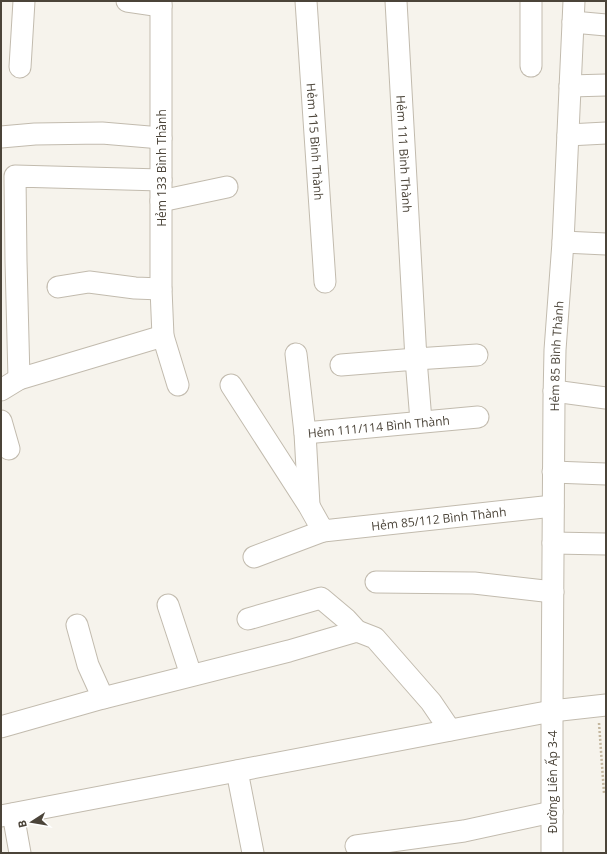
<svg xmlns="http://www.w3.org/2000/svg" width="607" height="854" viewBox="0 0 607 854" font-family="'Open Sans',sans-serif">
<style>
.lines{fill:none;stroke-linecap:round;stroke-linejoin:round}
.minor-casing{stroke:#c2bbae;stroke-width:23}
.path{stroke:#c4b79f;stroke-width:2.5;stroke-dasharray:2 2;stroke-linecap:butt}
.minor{stroke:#fff;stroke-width:21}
.labels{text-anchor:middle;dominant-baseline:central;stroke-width:3.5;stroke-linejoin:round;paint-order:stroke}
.street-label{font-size:12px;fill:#4b4439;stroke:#fff}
</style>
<rect width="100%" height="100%" fill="#f6f3ec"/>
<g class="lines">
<defs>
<g id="minor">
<path d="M 127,1 L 161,6"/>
<path d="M 161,1 L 161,289 L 163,336 L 178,385"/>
<path id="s1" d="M 306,1 L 325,282"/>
<path id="s2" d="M 396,1 L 416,359 L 477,355"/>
<path d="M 531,1 L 531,66"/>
<path d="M 573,22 L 606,25"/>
<path d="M 20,67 L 24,1"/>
<path d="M 570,86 L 606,85"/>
<path d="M 568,135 L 606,133"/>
<path d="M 1,137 L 35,134 L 102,133 L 161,138"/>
<path d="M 161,201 L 227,187"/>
<path d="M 563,242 L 606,244"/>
<path d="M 58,287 L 89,282 L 135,288 L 161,289"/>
<path d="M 296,354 L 305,433 L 309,505"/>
<path d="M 341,365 L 416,359 L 421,421"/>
<path d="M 19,379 L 16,261 L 15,176 L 161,180"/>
<path id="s3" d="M 231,385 L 309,506 L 323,531 L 553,506"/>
<path d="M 1,390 L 19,379 L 163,336"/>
<path d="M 554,391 L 606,398"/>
<path d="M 1,421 L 9,449"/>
<path id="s4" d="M 305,433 L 478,417"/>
<path d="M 553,472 L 606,474"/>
<path d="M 553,543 L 606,544"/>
<path d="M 254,557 L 323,531"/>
<path d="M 376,582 L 474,583 L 553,592"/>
<path d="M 168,605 L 191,675"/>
<path d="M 248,619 L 321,598 L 346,619 L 357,631"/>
<path d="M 77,625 L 88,665 L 103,698"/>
<path d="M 1,727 L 103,698 L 289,651 L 357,631 L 375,638 L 431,702 L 450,730"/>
<path d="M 237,771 L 253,853"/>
<path d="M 13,814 L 20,853"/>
<path d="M 1,816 L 493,722 L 552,711 L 606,705"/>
<path d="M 356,846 L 464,831 L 552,812"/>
<path id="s5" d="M 552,853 L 552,711 L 554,399 L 555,350 L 563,242 L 574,1"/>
</g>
</defs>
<use href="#minor" class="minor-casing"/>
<path class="path" d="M 599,723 L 604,793"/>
<use href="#minor" class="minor"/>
</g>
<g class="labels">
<g class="street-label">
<text stroke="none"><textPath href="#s1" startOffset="141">Hẻm 115 Bình Thành</textPath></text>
<text stroke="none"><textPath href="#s2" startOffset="153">Hẻm 111 Bình Thành</textPath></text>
<text transform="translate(161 168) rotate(-90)">Hẻm 133 Bình Thành</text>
<text stroke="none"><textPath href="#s5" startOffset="497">Hẻm 85 Bình Thành</textPath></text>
<text stroke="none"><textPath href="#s4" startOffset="74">Hẻm 111/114 Bình Thành</textPath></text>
<text stroke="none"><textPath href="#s3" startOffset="289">Hẻm 85/112 Bình Thành</textPath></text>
<text transform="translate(552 782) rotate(-90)">Đường Liên Ấp 3-4</text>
</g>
</g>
<rect width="607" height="854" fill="none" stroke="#4b4439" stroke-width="4"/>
<g transform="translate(32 822) rotate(258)" stroke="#ffffff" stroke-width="3" paint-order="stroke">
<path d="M0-3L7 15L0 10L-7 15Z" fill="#4b4439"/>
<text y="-6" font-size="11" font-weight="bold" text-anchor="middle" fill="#4b4439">B</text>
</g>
</svg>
